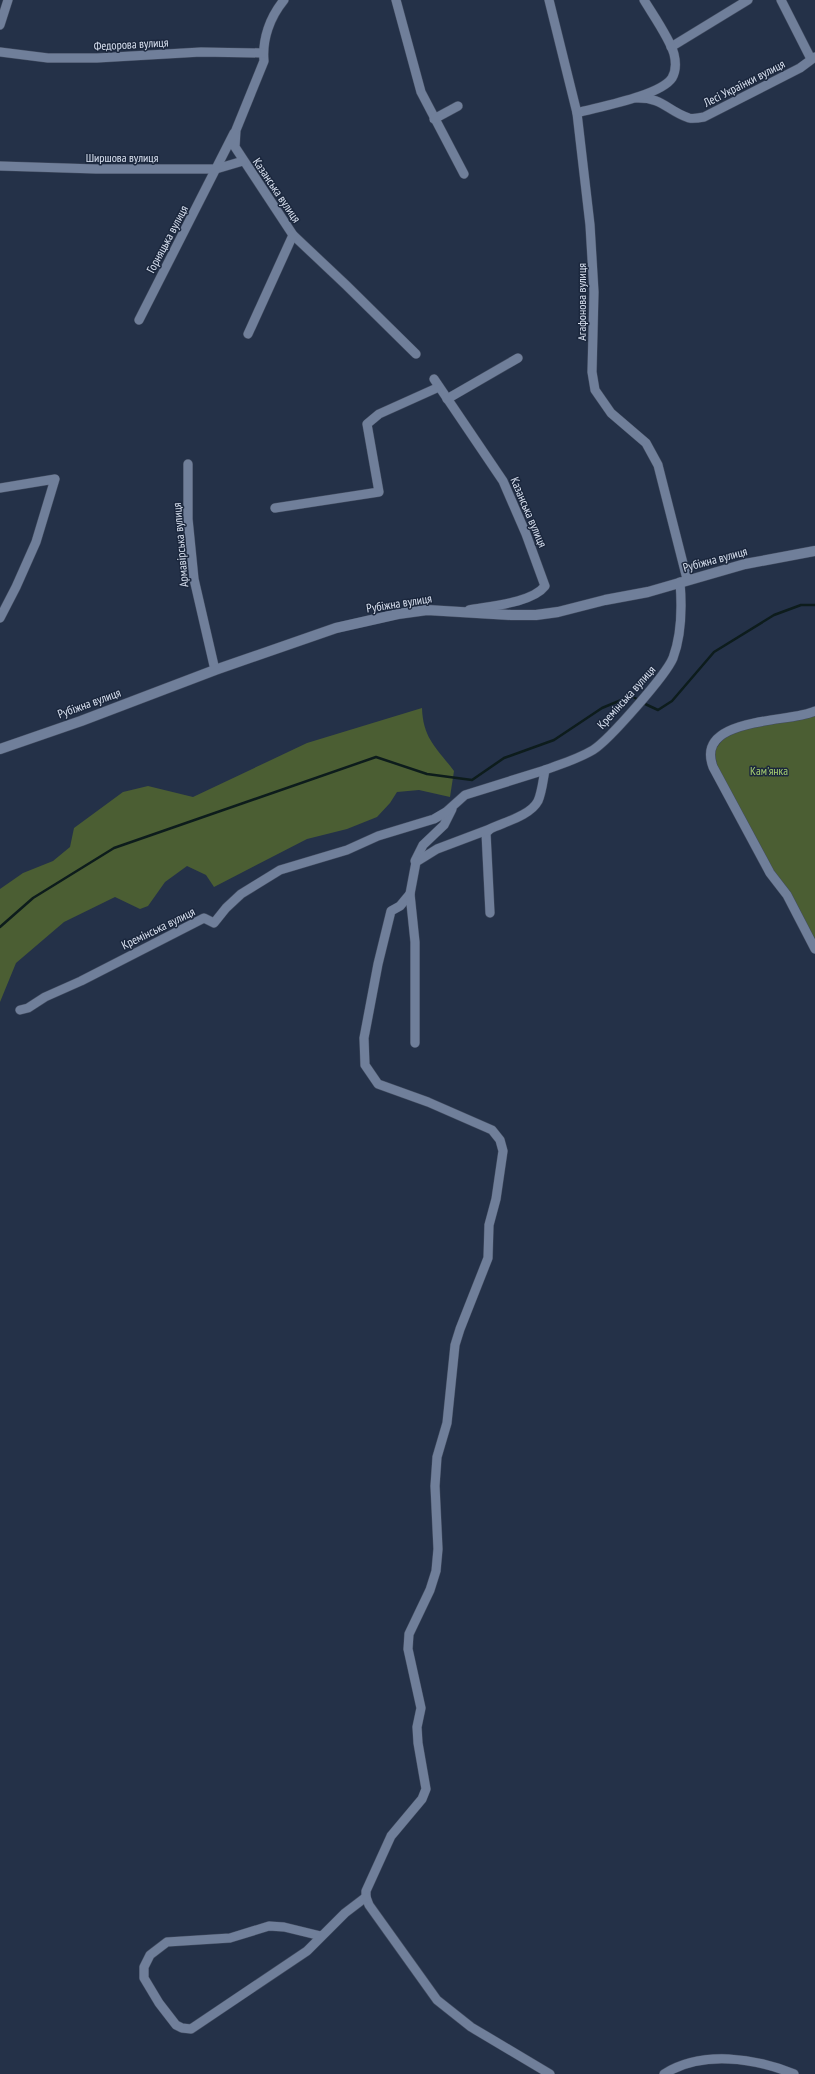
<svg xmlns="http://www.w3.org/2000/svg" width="815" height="2074" viewBox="0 0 815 2074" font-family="'PT Sans Narrow',sans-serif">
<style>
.green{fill:#4b5e33}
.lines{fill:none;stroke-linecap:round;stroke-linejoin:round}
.stream{stroke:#0d1c1c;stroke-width:2.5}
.minor-casing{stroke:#424c60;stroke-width:10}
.tertiary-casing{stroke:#424c60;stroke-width:11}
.minor{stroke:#707f9a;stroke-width:9}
.tertiary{stroke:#707f9a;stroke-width:10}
.labels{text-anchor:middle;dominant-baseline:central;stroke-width:3;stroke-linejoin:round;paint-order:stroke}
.street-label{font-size:12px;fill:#d9e1f0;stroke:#1b273d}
.park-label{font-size:12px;fill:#a8d171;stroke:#1b273d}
</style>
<rect width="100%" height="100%" fill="#243148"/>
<g class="green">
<path d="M 422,708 C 423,739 437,748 454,771 L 450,797 L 419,790 L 397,792 L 390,803 L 377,817 L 347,829 L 307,839 L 214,887 L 206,875 L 187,866 L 165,882 L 148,906 L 140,909 L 115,897 L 64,922 L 16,963 L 0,1002 L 0,889 L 23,873 L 53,861 L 70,847 L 74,828 L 123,792 L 148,786 L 193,797 L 307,743 Z"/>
<path d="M 815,714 L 815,945 L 771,872 L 719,773 L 714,751 L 724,738 L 747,727 Z"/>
</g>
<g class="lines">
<g class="stream">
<path d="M 643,703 L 658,710 L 672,701 L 714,652 L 774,615 L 801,605 L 815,605"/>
<path d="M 0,927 L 33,898 L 114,848 L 376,757 L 427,774 L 472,780 L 504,758 L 554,740 L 602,708 L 631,696 L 639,700"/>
</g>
<defs>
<g id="minor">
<path d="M 284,0 C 270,17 262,39 264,61 L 236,130 L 235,147 L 293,235 L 346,285 L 416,354"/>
<path d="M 396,0 L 421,92 L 464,174"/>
<path d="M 549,0 L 577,113 L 590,225 L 594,292 L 592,372 L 595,390 L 611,413 L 646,443 L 658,465 L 687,579"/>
<path d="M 781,0 L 811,59"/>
<path d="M 0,25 L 8,0"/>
<path d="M 671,47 L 748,0"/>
<path d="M 0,52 L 48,58 L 97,58 L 201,52 L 263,53"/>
<path d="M 636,98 C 663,97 667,111 689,118 C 693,119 699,118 704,117 L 800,68 L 815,57"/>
<path d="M 577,113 C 598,107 660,96 672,78 C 676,71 676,62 674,54 C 670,39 653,15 644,0"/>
<path d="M 434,119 L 458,106"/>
<path d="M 0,166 L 96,169 L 216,169 L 243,161"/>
<path d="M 139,320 L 234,133"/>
<path d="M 248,334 L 293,235"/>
<path d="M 434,379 L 503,481 L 526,534 L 545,586 C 532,603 490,606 469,610"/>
<path d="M 447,399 L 518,358"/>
<path d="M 188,464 L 188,519 L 194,579 L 215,670"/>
<path d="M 0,488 L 55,479 L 36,542 L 16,587 L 0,618"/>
<path d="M 275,508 L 379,492 L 367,424 L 379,414 L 439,387"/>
<path d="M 815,711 C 791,723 694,716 713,767 L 770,873 L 787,895 L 815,949"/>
<path d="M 415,861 L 423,845 L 444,825 L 452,809"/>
<path d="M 410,894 L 400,906 L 391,911 L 378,964 L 364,1038 L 365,1065 L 378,1084 L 428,1102 L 492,1130 L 500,1140 L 503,1151 L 496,1199 L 489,1225 L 488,1258 L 460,1329 L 455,1345 L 447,1423 L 437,1457 L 435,1486 L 438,1549 L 436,1571 L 430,1590 L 409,1634 L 408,1649 L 421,1708 L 417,1727 L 418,1743 L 426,1789 L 422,1799 L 391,1836 L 366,1891 L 366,1897 L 369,1905 L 437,2000 L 471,2027 L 550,2074"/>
<path d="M 490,913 L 486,833 L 490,829 C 504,822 530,816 538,801 C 542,792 543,780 545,770 C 561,764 578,759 593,750 C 609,740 666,675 673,658 C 682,634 682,606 680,582"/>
<path d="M 20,1010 L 28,1008 L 45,997 L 81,981 L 204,918 L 214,923 L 226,908 L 241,894 L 280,870 L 347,850 L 378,836 L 434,819 L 446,812 L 465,795 L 545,770"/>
<path d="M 415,1043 L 415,942 L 410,894 L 416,862 L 437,849 L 490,829"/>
<path d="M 321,1936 L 284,1927 L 269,1926 L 230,1938 L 167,1942 L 150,1955 L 144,1967 L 144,1978 L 159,2003 L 176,2025 L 182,2028 L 191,2029 L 307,1951 L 345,1913 L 366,1897"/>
<path d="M 664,2074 C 702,2050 755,2058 794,2074"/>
</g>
<path id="tertiary" d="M 0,749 L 81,721 L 215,670 L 336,628 L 398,614 L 427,610 L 511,615 L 536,615 L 558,612 L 605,600 L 648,592 L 745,564 L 815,551"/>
</defs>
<use href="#minor" class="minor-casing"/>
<use href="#tertiary" class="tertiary-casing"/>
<use href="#minor" class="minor"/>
<use href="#tertiary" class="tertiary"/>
</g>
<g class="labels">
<g class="street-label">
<text transform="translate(131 44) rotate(-3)">Федорова вулиця</text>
<text transform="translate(744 83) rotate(-27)">Лесі Українки вулиця</text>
<text x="122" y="157">Ширшова вулиця</text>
<text transform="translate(277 190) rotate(56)">Казанська вулиця</text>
<text transform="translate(167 239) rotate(-62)">Горняцька вулиця</text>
<text transform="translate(581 302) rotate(-90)">Агафонова вулиця</text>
<text transform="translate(529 512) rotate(67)">Казанська вулиця</text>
<text transform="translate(180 545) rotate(-95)">Армавірська вулиця</text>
<text transform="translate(715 559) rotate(-15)">Рубіжна вулиця</text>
<text transform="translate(399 603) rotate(-9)">Рубіжна вулиця</text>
<text transform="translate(626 697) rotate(-48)">Кремінська вулиця</text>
<text transform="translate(89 703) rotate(-20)">Рубіжна вулиця</text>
<text transform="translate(158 928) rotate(-26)">Кремінська вулиця</text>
</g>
<g class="park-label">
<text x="769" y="770">Кам'янка</text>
</g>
</g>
</svg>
